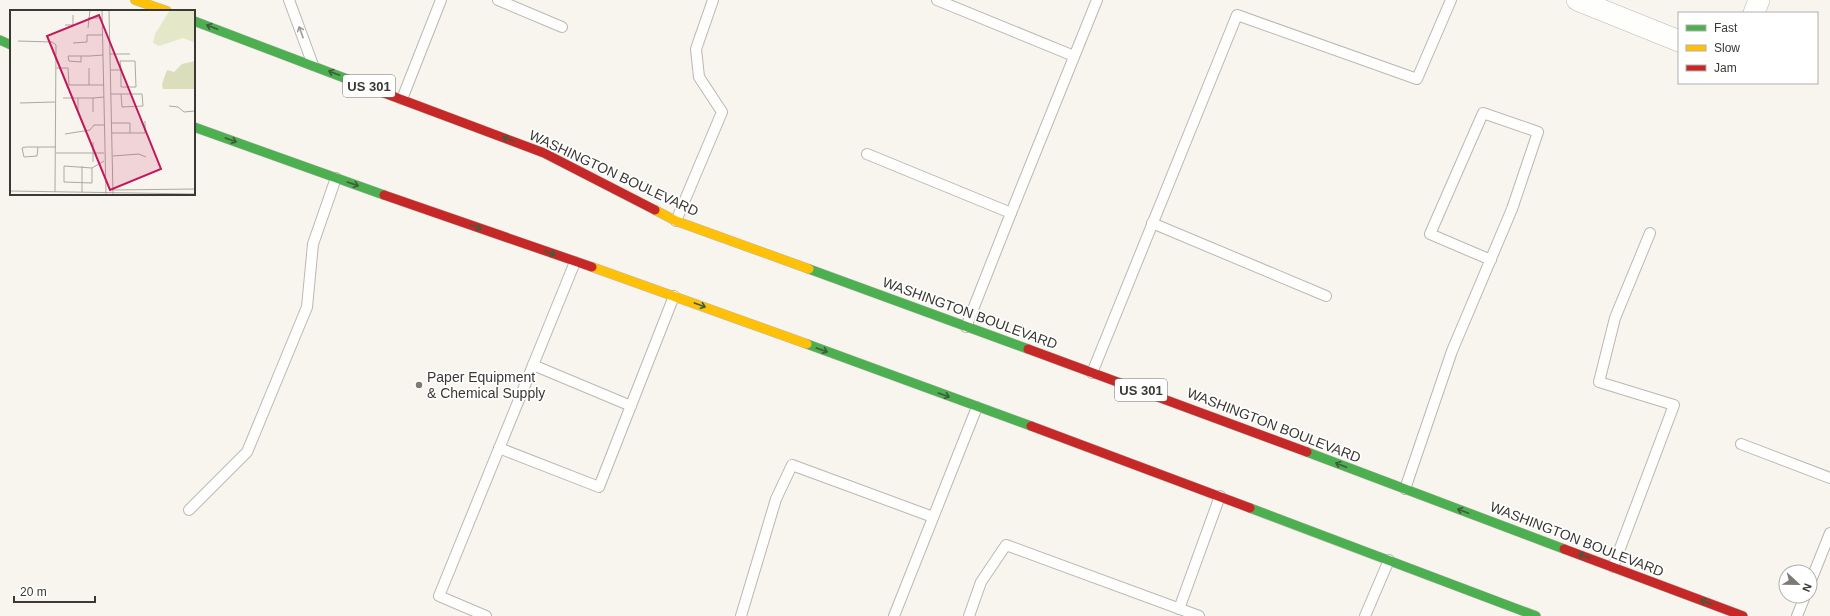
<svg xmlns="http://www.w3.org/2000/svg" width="1830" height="616" viewBox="0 0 1830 616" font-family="Helvetica,sans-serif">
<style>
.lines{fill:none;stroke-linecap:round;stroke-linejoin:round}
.lane-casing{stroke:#bab8b3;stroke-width:12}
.street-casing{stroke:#bab8b3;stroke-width:22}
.fast-casing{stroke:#bab8b3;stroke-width:10}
.slow-casing{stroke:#bab8b3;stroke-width:10}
.jam-casing{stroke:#bab8b3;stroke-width:10}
.lane{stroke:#fefefc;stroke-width:10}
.street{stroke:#fefefc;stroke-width:21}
.fast{stroke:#4caf50;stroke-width:9}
.slow{stroke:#ffc107;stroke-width:9}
.jam{stroke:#c62828;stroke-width:9}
.oneway{stroke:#3f5c3c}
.oneway2{stroke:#9c9b98}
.poi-dot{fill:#7c7a74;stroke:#fff;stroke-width:1.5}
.labels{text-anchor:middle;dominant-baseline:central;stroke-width:3.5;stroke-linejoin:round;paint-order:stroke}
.shield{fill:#fff;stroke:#747470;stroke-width:1}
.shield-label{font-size:13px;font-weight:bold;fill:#393833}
.street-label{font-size:14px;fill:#393833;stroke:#fff}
.poi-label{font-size:14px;fill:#393833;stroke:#fff;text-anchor:start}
.inset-road{fill:none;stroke:#aca9a3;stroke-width:1}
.view{fill:#c2185b;fill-opacity:0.15;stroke:#c2185b;stroke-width:2}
.inset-edge{fill:none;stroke:#393833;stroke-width:2}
</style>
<rect width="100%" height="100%" fill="#f8f5ee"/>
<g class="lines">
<defs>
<g id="lane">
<path d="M 289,0 L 313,65"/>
<path d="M 498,0 L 562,27"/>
<path d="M 937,0 L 1074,56"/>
<path d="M 402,99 L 441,0"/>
<path d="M 867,154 L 1011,213 L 966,327"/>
<path d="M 1011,213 L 1097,0"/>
<path d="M 676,221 L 722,112 L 699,77 L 696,49 L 713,0"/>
<path d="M 1152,223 L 1326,296"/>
<path d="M 533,365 L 631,406"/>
<path d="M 1092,373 L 1237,15 L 1417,79 L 1451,0"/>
<path d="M 1741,444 L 1830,478"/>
<path d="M 499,448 L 599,487 L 674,296"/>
<path d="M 1405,489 L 1452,351 L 1512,209 L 1538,132 L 1483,113 L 1430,234 L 1491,260"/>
<path d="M 189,510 L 247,452 L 307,307 L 313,244 L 336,178"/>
<path d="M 1613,567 L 1674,405 L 1599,382 L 1615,318 L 1650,233"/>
<path d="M 1810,583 L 1830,533"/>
<path d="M 1179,609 L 1220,496"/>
<path d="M 486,616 L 439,596 L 575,262"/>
<path d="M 741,616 L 776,499 L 792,465 L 933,517"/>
<path d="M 894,616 L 977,407"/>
<path d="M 969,616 L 981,582 L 1006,545 L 1199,616"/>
<path d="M 1365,616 L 1389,560"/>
<path d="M 1797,616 L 1805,596"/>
</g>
<g id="street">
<path d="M 1577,0 L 1679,41"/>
<path d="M 1754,13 L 1759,0"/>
</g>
<g id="fast">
<path d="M 194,21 L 384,93"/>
<path d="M 0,40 L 11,45"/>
<path d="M 194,127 L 384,195"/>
<path d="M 809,269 L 1028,349"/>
<path d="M 807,344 L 1031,426"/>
<path d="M 1307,452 L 1564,549"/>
<path d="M 1250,508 L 1536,616"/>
</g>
<g id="slow">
<path d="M 135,0 L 167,11"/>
<path d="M 655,210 L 676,221 L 809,269"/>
<path d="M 592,267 L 807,344"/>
</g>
<g id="jam">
<path d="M 384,93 L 544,153 L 655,210"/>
<path d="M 384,195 L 592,267"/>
<path d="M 1028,349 L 1307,452"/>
<path d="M 1031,426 L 1250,508"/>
<path d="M 1564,549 L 1743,616"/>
</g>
</defs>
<use href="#lane" class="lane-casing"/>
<use href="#street" class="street-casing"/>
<use href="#fast" class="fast-casing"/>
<use href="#slow" class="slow-casing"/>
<use href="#jam" class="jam-casing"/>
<use href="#lane" class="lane"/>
<use href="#street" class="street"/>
<use href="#fast" class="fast"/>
<use href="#slow" class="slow"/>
<use href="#jam" class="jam"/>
</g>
<defs><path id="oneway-shaft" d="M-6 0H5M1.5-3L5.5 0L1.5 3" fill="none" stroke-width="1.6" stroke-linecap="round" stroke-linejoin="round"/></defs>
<g class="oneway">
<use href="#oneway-shaft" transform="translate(212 27) rotate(-159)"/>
<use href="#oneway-shaft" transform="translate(334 73) rotate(-159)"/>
<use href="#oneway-shaft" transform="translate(508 139) rotate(-159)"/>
<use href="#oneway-shaft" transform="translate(231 140) rotate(20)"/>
<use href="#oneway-shaft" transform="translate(353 184) rotate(19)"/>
<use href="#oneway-shaft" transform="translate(476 227) rotate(20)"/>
<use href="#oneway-shaft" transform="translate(550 253) rotate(19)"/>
<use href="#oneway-shaft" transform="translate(700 305) rotate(20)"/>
<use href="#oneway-shaft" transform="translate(822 350) rotate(20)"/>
<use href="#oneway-shaft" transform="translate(944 395) rotate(20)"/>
<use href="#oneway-shaft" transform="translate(1341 465) rotate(-159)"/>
<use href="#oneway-shaft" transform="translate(1463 511) rotate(-159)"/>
<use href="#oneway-shaft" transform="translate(1584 556) rotate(-159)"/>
<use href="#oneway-shaft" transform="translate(1706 602) rotate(-159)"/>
</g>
<use class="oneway2" href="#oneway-shaft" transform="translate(301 32) rotate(-110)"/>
<circle class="poi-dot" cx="419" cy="385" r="4"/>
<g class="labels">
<g class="shield">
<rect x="343" y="75" width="52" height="22" rx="3"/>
<rect x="1115" y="379" width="52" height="22" rx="3"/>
</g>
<g class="shield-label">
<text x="369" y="86">US 301</text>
<text x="1141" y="390">US 301</text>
</g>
<g class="street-label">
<text transform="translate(614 173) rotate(25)">WASHINGTON BOULEVARD</text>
<text transform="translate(970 313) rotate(20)">WASHINGTON BOULEVARD</text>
<text transform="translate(1274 425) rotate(21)">WASHINGTON BOULEVARD</text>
<text transform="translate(1577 539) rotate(21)">WASHINGTON BOULEVARD</text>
</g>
<g class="poi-label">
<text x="427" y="377">Paper Equipment<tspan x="427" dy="16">&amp; Chemical Supply</tspan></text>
</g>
</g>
<g transform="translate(10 10)">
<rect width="185" height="185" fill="#f8f5ee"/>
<path d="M 160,0 L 185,0 L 185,33 L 173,28 L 149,36 L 143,33 L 145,24 Z" fill="#e4e8c9"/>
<path d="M 185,51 L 185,79 L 153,79 L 152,74 L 157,60 L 164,62 L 172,54 Z" fill="#dadebb"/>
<path class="inset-road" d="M 92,0 L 96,185M 99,0 L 103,185M 78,8 L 92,8M 55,15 L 63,15 L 63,5M 78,18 L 80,0M 8,31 L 42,32 L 46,35 L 45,182M 63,33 L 77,32 L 77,25 L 92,25M 99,44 L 120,44M 71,46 L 71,52 L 59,51 L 58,46 L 80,46 L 93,45M 46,58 L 58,58 L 59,75 L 94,75M 100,60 L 111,60 L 111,77 L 126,77 L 125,51 L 110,51 L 111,60M 79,75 L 79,58M 101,84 L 111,84 L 112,97 L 133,96 L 132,84 L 111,84M 53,88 L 83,88M 10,93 L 45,92M 159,96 L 168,97 L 174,102 L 185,101M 68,102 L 68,88M 83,102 L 83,88 L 94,87M 102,113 L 120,113 L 120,123M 102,123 L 135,123 L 135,111M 55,124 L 80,120 L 84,115 L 95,115M 83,132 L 83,152M 16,137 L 28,137 L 27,146 L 14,147 L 12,138 ZM 28,137 L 46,137M 46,143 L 94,143M 103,146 L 129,144 L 136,147M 72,156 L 72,182M 82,158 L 54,156 L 54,172 L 82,173 L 82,158 L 94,151M 102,180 L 185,179M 0,181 L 185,184"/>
<path class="view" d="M 89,5 L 151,159 L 100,180 L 37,26 Z"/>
<rect width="185" height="185" class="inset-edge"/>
</g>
<rect x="1678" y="12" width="140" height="72" fill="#ffffff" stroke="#b0afad"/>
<rect x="1686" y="25" width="20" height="6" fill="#4caf50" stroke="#b0afad"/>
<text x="1714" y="32" font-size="12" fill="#393833">Fast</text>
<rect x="1686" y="45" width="20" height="6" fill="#ffc107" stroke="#b0afad"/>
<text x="1714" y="52" font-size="12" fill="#393833">Slow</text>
<rect x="1686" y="65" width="20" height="6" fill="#c62828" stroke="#b0afad"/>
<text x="1714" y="72" font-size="12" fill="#393833">Jam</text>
<g transform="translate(1798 584) rotate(112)"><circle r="19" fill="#ffffff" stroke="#b0afad"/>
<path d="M0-3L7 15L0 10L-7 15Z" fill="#7c7a74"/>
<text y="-6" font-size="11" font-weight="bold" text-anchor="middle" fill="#393833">N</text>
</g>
<path d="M14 596v6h81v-6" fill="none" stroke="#393833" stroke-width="2"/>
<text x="20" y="596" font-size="12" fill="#393833" stroke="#ffffff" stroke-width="3" paint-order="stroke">20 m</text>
</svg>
